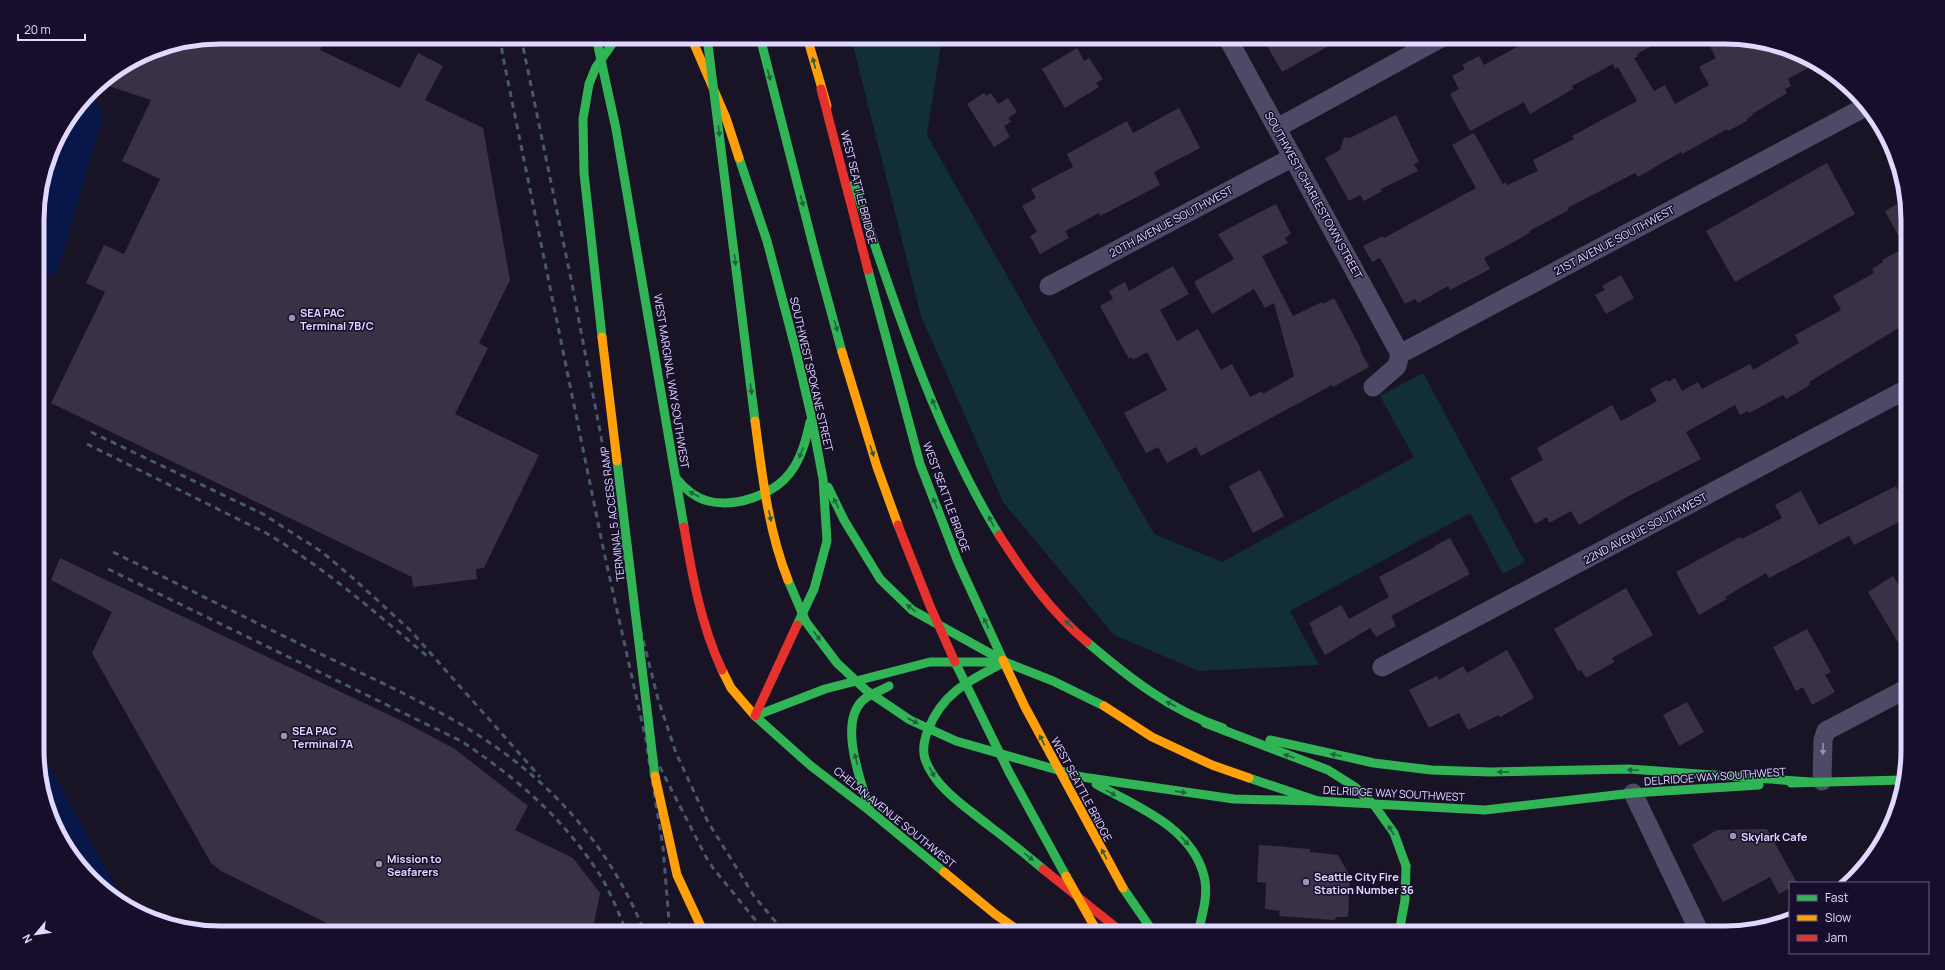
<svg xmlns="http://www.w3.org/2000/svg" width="1945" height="970" viewBox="0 0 1945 970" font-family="Manrope,sans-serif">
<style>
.green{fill:#112f34}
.water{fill:#071749}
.pier{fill:#191425}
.building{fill:#393246}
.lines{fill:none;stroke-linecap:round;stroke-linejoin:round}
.street{stroke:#4d4966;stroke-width:19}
.fast{stroke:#30b455;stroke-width:9}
.slow{stroke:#ff9f0a;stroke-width:9}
.jam{stroke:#e5322d;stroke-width:9}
.rail{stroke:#475870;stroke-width:3;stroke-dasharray:6 5;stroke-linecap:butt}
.fast-bridge{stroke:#30b455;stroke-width:9}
.slow-bridge{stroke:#ff9f0a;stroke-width:9}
.jam-bridge{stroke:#e5322d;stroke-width:9}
.oneway{fill:#236140}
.oneway2{fill:#9790b2}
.poi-dot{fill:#9b93b3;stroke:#160e2b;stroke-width:1.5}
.labels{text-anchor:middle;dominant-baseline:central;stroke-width:3;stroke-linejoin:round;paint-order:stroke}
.street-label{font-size:11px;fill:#e1d8ff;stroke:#160e2b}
.poi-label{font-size:11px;font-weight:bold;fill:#e1d8ff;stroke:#160e2b;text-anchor:start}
.rim{fill:none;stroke:#e1d8ff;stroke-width:5}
</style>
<rect width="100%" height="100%" fill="#191425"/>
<path class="green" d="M 851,37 L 942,37 L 927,135 L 1154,534 L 1222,562 L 1414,457 L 1380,396 L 1423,373 L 1525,562 L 1503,574 L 1470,513 L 1290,611 L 1319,665 L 1199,671 L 1114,635 L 1003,502 L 921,316 Z"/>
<g class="water">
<path d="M 87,98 L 96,101 L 103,116 L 38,338 L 37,208 L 56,139 Z"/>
<path d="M 38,642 L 188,926 L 139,914 L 75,861 L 51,820 L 39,774 Z"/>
</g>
<g class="pier">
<path d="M 40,271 L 57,276 L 38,338 L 38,278 Z"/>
<path d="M 39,643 L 188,926 L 139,914 L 124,901 L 39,747 Z"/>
</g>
<g class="building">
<path d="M 220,37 L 326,37 L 320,50 L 400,88 L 418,53 L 443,66 L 425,100 L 483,128 L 510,280 L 479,343 L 488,348 L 455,414 L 539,455 L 484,568 L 476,569 L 477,579 L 413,587 L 412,577 L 51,403 L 105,292 L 86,283 L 104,245 L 124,254 L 160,179 L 122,161 L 151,100 L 109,86 L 113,74 L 150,51 Z"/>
<path d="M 1262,37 L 1345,37 L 1282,72 Z"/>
<path d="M 1535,37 L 1668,37 L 1637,54 L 1638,56 L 1634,58 L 1654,91 L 1665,85 L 1675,104 L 1709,85 L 1699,67 L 1716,58 L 1705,37 L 1725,37 L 1806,56 L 1815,64 L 1788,79 L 1791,86 L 1785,89 L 1787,93 L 1752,114 L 1753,115 L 1747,119 L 1747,121 L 1728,131 L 1727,129 L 1682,154 L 1681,152 L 1638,177 L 1635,173 L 1569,207 L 1567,211 L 1529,231 L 1530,233 L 1484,258 L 1490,269 L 1473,278 L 1450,290 L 1448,286 L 1418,303 L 1415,299 L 1405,304 L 1380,258 L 1372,262 L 1363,246 L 1383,236 L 1384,238 L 1476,188 L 1452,145 L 1474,133 L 1503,184 L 1505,182 L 1507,185 L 1538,171 L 1533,160 L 1574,139 L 1572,136 L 1637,101 L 1618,67 L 1615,69 L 1613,64 L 1572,86 L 1573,89 L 1530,114 L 1524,102 L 1470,131 L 1450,94 L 1459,89 L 1452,76 L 1465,69 L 1462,65 L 1479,56 L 1484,65 Z"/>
<path d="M 1077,48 L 1084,61 L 1089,58 L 1103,79 L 1096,83 L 1099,87 L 1065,108 L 1042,69 Z"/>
<path d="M 984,93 L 986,96 L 991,93 L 998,104 L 1008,98 L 1017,112 L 1008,118 L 1011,122 L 1004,126 L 1010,137 L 994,147 L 967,104 Z"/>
<path d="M 1179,108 L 1200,148 L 1154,172 L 1160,185 L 1100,216 L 1099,213 L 1065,231 L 1069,238 L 1040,254 L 1030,236 L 1037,232 L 1022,206 L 1036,198 L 1031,189 L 1073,167 L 1067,154 L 1127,121 L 1133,133 Z"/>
<path d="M 1396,115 L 1419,162 L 1414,164 L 1418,171 L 1381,189 L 1382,191 L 1364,201 L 1360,195 L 1349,201 L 1325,158 L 1340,150 L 1344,137 L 1350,138 Z"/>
<path d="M 1827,163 L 1855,214 L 1735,282 L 1706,231 Z"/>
<path d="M 1906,199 L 1907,323 L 1809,382 L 1810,385 L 1786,399 L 1783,395 L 1749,413 L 1748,411 L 1740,415 L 1735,405 L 1686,432 L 1701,459 L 1627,497 L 1579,525 L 1571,511 L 1549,523 L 1547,517 L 1535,524 L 1510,478 L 1543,460 L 1537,448 L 1612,405 L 1621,421 L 1657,401 L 1650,389 L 1667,380 L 1668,382 L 1675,378 L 1682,391 L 1698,382 L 1702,389 L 1750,364 L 1753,370 L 1799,343 L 1795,335 L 1841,310 L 1833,296 L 1874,273 L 1872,269 L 1883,262 L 1882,260 L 1905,248 L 1885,211 Z"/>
<path d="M 1276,204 L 1291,234 L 1285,238 L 1288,243 L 1262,256 L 1293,316 L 1322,302 L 1323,304 L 1334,298 L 1361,349 L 1360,350 L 1369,367 L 1333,387 L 1332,385 L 1201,456 L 1196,447 L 1167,463 L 1158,447 L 1146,453 L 1124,413 L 1167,390 L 1147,352 L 1133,360 L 1132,357 L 1129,359 L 1100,306 L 1113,299 L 1109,291 L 1125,282 L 1129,291 L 1173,266 L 1189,294 L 1160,310 L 1177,341 L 1198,329 L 1221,370 L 1232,364 L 1250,397 L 1262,391 L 1263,394 L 1294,376 L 1274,303 L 1265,308 L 1254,289 L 1212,314 L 1194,282 L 1234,259 L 1218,234 Z"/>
<path d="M 1621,275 L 1634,298 L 1606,314 L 1595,295 L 1605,290 L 1602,286 Z"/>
<path d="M 1260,470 L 1284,516 L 1253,533 L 1229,486 Z"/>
<path d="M 1896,486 L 1907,508 L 1907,518 L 1854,545 L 1849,536 L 1769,578 L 1766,573 L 1725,597 L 1727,599 L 1699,615 L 1676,572 L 1740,537 L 1742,539 L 1782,518 L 1775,505 L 1801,491 L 1819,525 Z"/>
<path d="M 1450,538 L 1470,574 L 1391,616 L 1396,626 L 1376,637 L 1370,628 L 1325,655 L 1312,631 L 1313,630 L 1309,623 L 1341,605 L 1349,619 L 1389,597 L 1379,577 L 1435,547 L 1434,546 Z"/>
<path d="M 60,558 L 404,722 L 455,749 L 528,806 L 515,830 L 573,858 L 600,893 L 592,933 L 347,933 L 221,871 L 211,863 L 92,653 L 112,612 L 51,580 Z"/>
<path d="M 1893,576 L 1908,600 L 1908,659 L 1868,592 Z"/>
<path d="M 1626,588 L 1653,635 L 1612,658 L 1614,662 L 1586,678 L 1581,670 L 1578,671 L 1554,629 Z"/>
<path d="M 1807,629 L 1831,672 L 1825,675 L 1835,692 L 1812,705 L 1803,687 L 1796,691 L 1773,647 Z"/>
<path d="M 1507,650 L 1534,698 L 1500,717 L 1499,715 L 1468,730 L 1459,713 L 1429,728 L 1409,690 L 1437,676 L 1439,680 L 1463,666 L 1467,673 Z"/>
<path d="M 1687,702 L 1704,732 L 1679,746 L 1663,715 Z"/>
<path d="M 1767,829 L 1797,883 L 1790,883 L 1790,888 L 1779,894 L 1770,877 L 1723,902 L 1692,845 L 1717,830 Z"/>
<path d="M 1259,845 L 1310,849 L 1310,852 L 1338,855 L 1350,876 L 1348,917 L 1337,917 L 1334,920 L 1279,916 L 1280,911 L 1265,909 L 1266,883 L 1257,882 Z"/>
</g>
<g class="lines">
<g class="street">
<path d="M 1227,37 L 1400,354"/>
<path d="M 1277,128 L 1443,37"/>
<path d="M 1049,286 L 1293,157"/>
<path d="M 1373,387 L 1397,366 L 1400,354 L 1867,106"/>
<path d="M 1382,667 L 1907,389"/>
<path d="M 1822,781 L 1823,740 L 1826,731 L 1908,688"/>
<path d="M 1633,793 L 1700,933"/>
</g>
<g class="fast">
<path d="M 596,37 L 616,129 L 684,527"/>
<path d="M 739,158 L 767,241 L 795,347 L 811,415 L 823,479 L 827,541 L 814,589 L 797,625"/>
<path d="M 854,184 C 895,304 933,427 999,535"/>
<path d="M 676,478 C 684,488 696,498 708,501 C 735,508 773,495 790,473 C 801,459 806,440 810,422"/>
<path d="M 828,487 L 844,520 L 880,579 L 912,610 L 1002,660"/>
<path d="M 1087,642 C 1128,677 1171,711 1223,728"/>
<path d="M 1003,663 C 970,680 942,693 928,730 C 924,740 922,749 925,759 C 935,788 966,807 988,825 C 1007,839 1025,854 1043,869"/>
<path d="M 755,716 L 825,689 L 930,662 L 1005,662 L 1053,681 L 1104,706"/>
<path d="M 755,716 L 811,766 L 870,811 L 944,872"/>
<path d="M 1270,740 L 1374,763 L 1431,770 L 1490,772 L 1629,769 L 1811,782"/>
<path d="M 1082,777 L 1234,799 L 1318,801"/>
<path d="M 1249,778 L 1318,801 L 1485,810 L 1633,793 L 1759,785"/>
<path d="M 1791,783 L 1901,780"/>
<path d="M 1096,784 C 1136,806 1192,827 1204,876 C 1209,895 1202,915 1198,933"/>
<path d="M 870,811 C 862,784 838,725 862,701 C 869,694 881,691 889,686"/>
<path d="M 1123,888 L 1154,933"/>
<path d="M 1399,933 L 1405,900 L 1406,866"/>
</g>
<g class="slow">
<path d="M 691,37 L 726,118 L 739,158"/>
<path d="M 807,37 L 827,106"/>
<path d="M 722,670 L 731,688 L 755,716"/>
<path d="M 1104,706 L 1152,737 L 1212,765 L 1249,778"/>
<path d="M 944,872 L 995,914 L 1022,933"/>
</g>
<g class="jam">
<path d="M 684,527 C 692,575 701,625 722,670"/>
<path d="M 999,535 C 1024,574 1051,612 1087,642"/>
<path d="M 755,716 L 797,625"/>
<path d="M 1043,869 L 1123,933"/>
</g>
<g class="rail">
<path d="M 500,37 L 503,57 L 604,552 L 646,740 L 706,857 L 713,868 L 766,933"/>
<path d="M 521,37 L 572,284 L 629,584 L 658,699 L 676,753 L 708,822 L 754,896 L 785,933"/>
<path d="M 91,432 L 263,514 L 322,552 L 354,579 L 411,631 L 540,777"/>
<path d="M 87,444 L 266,533 C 325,568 376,613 428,657"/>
<path d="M 113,552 C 184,587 254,622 325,656 C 363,674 401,691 437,711 C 533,762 604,832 645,933"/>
<path d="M 108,569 L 461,741 C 518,779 563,818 600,875 C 611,893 619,914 627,933"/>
<path d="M 647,748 L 663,847 L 670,933"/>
</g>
<g class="fast-bridge">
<path d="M 707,37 L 755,421"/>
<path d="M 760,37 L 815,253 L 842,352"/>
<path d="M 868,270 L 920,464 L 958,562 L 1003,660"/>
<path d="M 602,337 L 584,173 L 583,119 L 589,84 L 596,67 L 617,37"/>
<path d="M 617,461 L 655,776"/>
<path d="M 788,580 L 806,622 L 837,663 L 867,691 L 910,720 L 956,741 L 1082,777"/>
<path d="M 955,662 L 1009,772 L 1066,876"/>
<path d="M 1205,723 L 1328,770 L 1355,787 L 1374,805 L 1394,833 L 1406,866"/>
</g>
<g class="slow-bridge">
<path d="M 602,337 L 617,461"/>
<path d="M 842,352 L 877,467 L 898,525"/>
<path d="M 755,421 C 762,474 768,530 788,580"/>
<path d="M 1003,660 L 1025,707 L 1123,888"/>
<path d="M 655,776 L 677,875 L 704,933"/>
<path d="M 1066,876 L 1098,933"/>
</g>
<g class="jam-bridge">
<path d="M 821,89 L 868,270"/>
<path d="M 898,525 L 930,606 L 955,662"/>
</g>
</g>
<defs><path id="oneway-solid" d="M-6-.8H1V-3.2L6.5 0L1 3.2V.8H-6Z"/></defs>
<g class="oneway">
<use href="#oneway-solid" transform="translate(814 63) rotate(-105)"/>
<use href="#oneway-solid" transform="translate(769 75) rotate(75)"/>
<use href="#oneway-solid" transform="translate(719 131) rotate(83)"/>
<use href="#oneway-solid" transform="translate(802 201) rotate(75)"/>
<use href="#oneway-solid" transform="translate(735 260) rotate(83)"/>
<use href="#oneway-solid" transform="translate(836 326) rotate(74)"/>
<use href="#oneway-solid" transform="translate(751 389) rotate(83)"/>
<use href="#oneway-solid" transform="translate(934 404) rotate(-114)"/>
<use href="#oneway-solid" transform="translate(872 451) rotate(71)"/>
<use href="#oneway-solid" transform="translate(801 453) rotate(112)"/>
<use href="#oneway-solid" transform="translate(694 494) rotate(-152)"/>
<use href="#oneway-solid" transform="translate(836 503) rotate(-117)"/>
<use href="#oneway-solid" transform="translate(935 503) rotate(-111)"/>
<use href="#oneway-solid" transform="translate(770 516) rotate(78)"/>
<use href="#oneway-solid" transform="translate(991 521) rotate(-118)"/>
<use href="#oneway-solid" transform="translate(911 608) rotate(-142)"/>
<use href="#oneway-solid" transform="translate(986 623) rotate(-115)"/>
<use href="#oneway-solid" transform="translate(1069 624) rotate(-136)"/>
<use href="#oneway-solid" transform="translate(817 636) rotate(53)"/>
<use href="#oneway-solid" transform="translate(1171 704) rotate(-152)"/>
<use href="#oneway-solid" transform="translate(913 721) rotate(27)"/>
<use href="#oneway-solid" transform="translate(1042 740) rotate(-118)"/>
<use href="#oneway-solid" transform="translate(1336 755) rotate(-168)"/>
<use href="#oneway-solid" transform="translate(1289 756) rotate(-161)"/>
<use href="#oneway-solid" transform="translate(856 759) rotate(-103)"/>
<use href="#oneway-solid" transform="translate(1633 770) rotate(-177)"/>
<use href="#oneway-solid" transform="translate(932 772) rotate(61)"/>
<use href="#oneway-solid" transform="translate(1503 772) rotate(179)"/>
<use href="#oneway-solid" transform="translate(1181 792) rotate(8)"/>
<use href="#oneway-solid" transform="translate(1111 793) rotate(29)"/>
<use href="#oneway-solid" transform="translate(1391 830) rotate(-121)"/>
<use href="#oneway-solid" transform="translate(1185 841) rotate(47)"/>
<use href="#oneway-solid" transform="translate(1104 854) rotate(-118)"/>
<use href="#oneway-solid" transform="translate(1029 857) rotate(39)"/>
</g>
<use class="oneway2" href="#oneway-solid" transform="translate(1823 749) rotate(91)"/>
<g class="poi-dot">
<circle cx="292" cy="318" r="4"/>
<circle cx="284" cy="736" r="4"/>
<circle cx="1733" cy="836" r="4"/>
<circle cx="379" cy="864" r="4"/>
<circle cx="1306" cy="882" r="4"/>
</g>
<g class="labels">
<g class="street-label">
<text transform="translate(859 187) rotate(76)">WEST SEATTLE BRIDGE</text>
<text transform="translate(1314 195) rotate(61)">SOUTHWEST CHARLESTOWN STREET</text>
<text transform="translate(1171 221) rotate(-28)">20TH AVENUE SOUTHWEST</text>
<text transform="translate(1614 240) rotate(-28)">21ST AVENUE SOUTHWEST</text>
<text transform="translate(812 374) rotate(77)">SOUTHWEST SPOKANE STREET</text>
<text transform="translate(672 381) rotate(81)">WEST MARGINAL WAY SOUTHWEST</text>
<text transform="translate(947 497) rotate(70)">WEST SEATTLE BRIDGE</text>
<text transform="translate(612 514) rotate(-97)">TERMINAL 5 ACCESS RAMP</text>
<text transform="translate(1645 528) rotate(-28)">22ND AVENUE SOUTHWEST</text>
<text transform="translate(1715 776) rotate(-4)">DELRIDGE WAY SOUTHWEST</text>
<text transform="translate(1082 789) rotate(62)">WEST SEATTLE BRIDGE</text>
<text transform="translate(1394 793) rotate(3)">DELRIDGE WAY SOUTHWEST</text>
<text transform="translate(895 817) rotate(39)">CHELAN AVENUE SOUTHWEST</text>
</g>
<g class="poi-label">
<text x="300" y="312">SEA PAC<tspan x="300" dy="13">Terminal 7B/C</tspan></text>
<text x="292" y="730">SEA PAC<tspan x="292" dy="13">Terminal 7A</tspan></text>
<text x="1741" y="836">Skylark Cafe</text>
<text x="387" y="858">Mission to<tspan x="387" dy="13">Seafarers</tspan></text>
<text x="1314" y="876">Seattle City Fire<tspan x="1314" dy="13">Station Number 36</tspan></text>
</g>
</g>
<path d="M0 0H1945V970H0ZM220 44H1725A176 176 0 0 1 1901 220V750A176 176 0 0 1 1725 926H220A176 176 0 0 1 44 750V220A176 176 0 0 1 220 44Z" fill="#160e2b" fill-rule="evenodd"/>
<path class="rim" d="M220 44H1725A176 176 0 0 1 1901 220V750A176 176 0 0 1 1725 926H220A176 176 0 0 1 44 750V220A176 176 0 0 1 220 44Z"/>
<rect x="1789" y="882" width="140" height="72" fill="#160e2b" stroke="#675f80"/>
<rect x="1797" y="895" width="20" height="6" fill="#30b455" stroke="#675f80"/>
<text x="1825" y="902" font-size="12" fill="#e1d8ff">Fast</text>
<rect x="1797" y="915" width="20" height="6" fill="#ff9f0a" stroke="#675f80"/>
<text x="1825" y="922" font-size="12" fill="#e1d8ff">Slow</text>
<rect x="1797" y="935" width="20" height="6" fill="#e5322d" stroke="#675f80"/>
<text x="1825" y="942" font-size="12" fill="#e1d8ff">Jam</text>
<g transform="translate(36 934) rotate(241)" stroke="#160e2b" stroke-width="3" paint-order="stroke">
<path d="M0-3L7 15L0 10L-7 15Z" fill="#e1d8ff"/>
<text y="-6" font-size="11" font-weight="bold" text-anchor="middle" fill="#e1d8ff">N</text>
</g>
<path d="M18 34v6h67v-6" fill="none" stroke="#e1d8ff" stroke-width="2"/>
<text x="24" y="34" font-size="12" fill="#e1d8ff" stroke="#160e2b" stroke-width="3" paint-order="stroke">20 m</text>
</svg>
